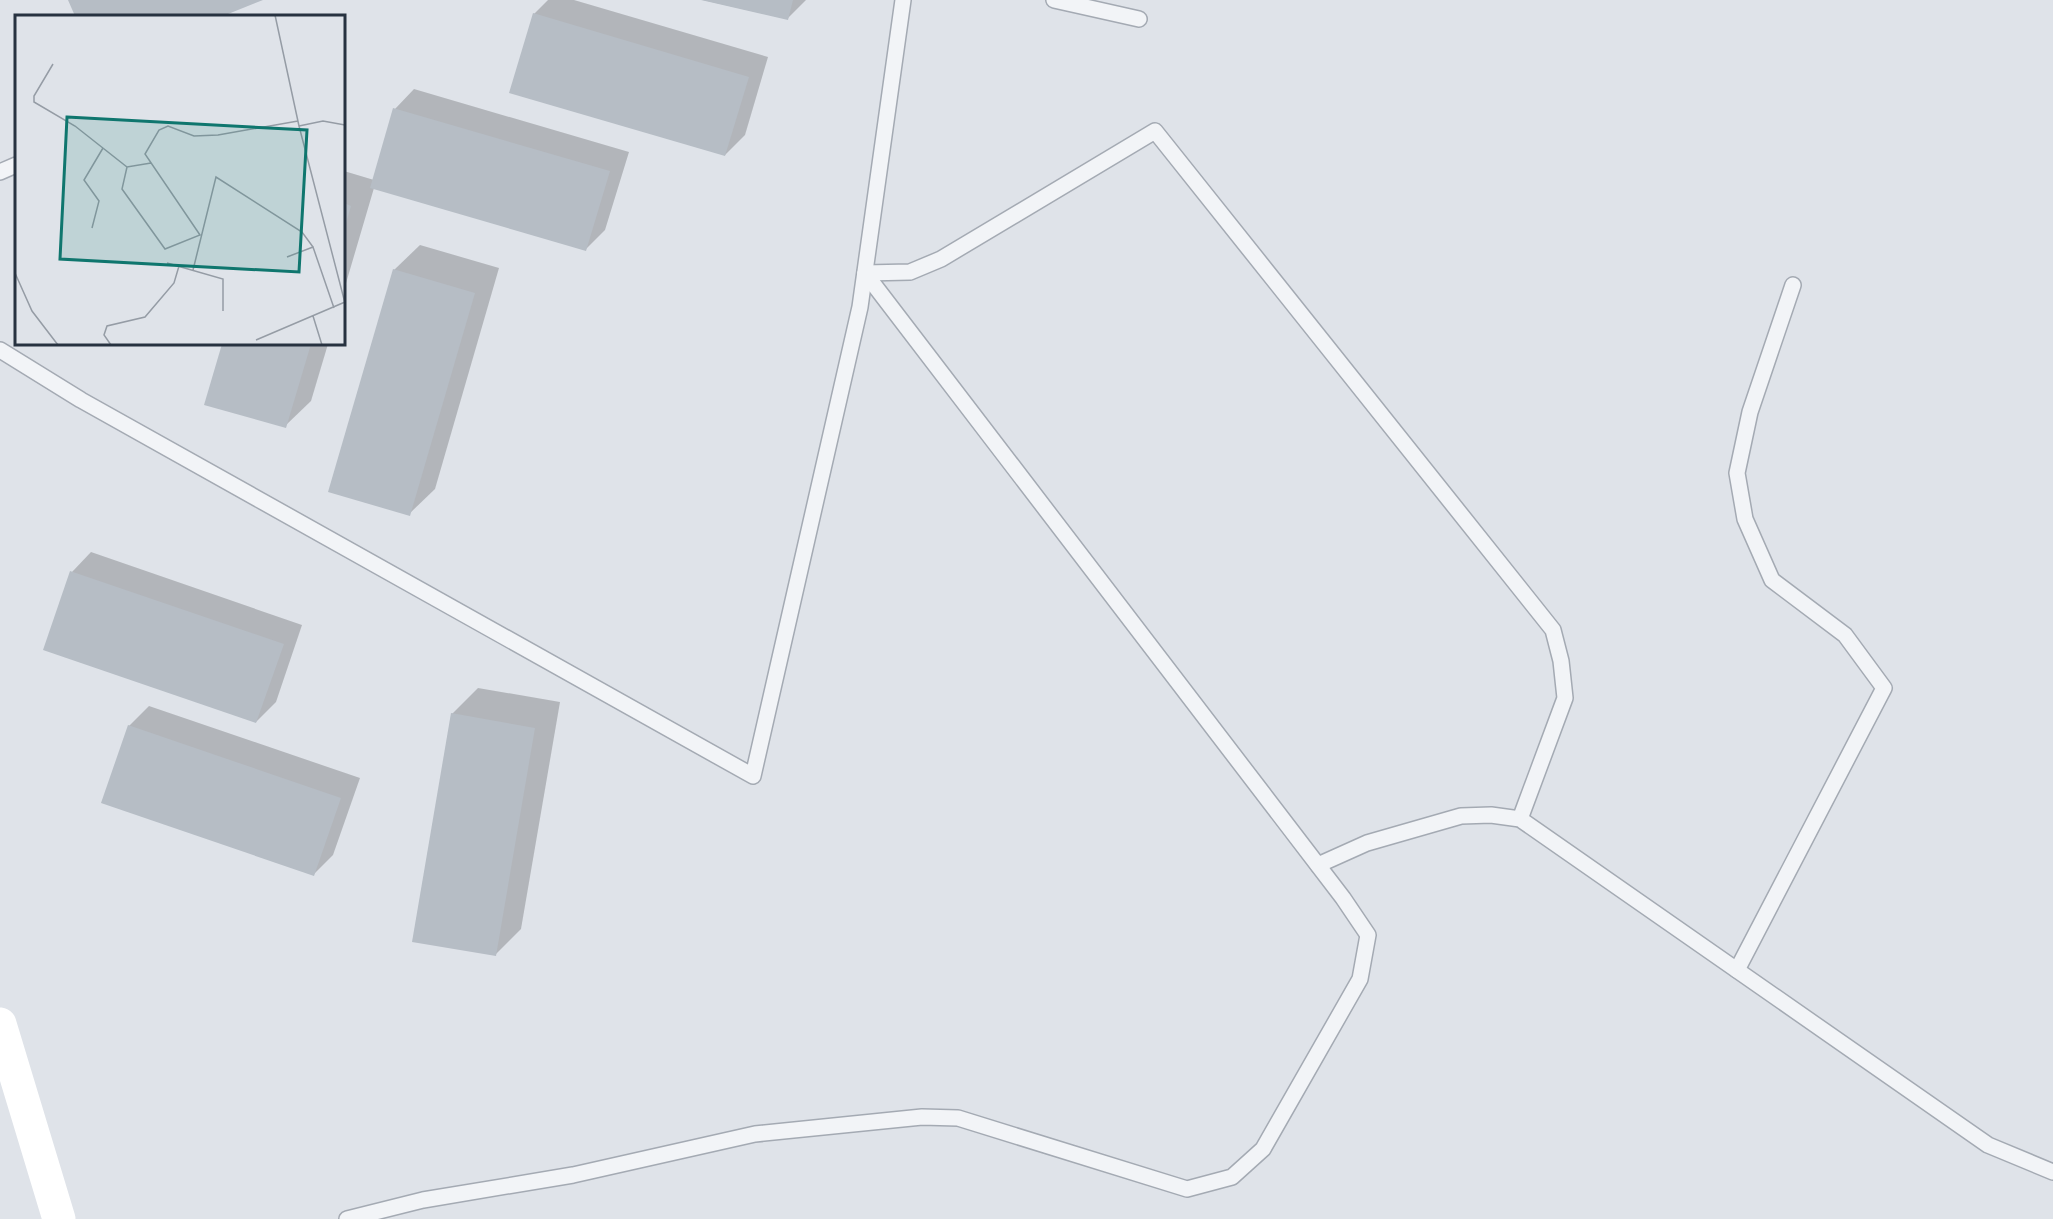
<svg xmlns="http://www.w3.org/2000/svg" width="2053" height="1219" viewBox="0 0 2053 1219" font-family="'Open Sans',sans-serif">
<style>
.shadow{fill:#0003}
.building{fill:#b6bdc5}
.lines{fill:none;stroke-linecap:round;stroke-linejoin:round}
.lane-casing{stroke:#a4aab3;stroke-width:18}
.lane{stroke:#f2f4f7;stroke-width:15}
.secondary{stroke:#fff;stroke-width:33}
.inset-road{fill:none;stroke:#959ca5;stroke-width:1.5}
.view{fill:#0f766e;fill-opacity:0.15;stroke:#0f766e;stroke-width:3}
.inset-edge{fill:none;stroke:#273240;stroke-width:3}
</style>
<rect width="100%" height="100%" fill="#dfe3e9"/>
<g class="shadow">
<path d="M 69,0 L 259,0 L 219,16 L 76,16 Z"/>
<path d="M 548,0 L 574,0 L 768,57 L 745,135 L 725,155 L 534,14 Z"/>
<path d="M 703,0 L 806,0 L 787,19 Z"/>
<path d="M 414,89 L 629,152 L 605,230 L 586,249 L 374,188 L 344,290 L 344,171 L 374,180 L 395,109 Z"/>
<path d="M 420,245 L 499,268 L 435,489 L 409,514 L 394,270 Z"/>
<path d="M 224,344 L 328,344 L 311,401 L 285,426 L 206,404 Z"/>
<path d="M 91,552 L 302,625 L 276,702 L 256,722 L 72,572 Z"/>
<path d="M 478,688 L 560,702 L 521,929 L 496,954 L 452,714 Z"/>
<path d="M 149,706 L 360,778 L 333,855 L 313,875 L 129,726 Z"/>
</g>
<g class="building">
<path d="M 68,0 L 263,0 L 223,16 L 75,16 Z"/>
<path d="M 701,0 L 793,0 L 788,20 Z"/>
<path d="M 533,13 L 749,77 L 725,156 L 509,93 Z"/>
<path d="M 393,108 L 610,171 L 586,251 L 370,188 Z"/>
<path d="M 344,203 L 351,206 L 344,230 Z"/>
<path d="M 393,269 L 475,293 L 410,516 L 328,492 Z"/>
<path d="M 222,344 L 311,344 L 286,428 L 204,405 Z"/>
<path d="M 70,571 L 284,644 L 256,723 L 43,650 Z"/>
<path d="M 451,713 L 535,728 L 496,956 L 412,942 Z"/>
<path d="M 128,725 L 341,798 L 314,876 L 101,803 Z"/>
</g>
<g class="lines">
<defs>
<g id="lane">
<path d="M 1054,0 L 1139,19"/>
<path d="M 0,172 L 16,165"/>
<path d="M 865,273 L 910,272 L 941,259 L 1155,131 L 1553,630 L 1561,661 L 1565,698 L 1520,819"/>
<path d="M 0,350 L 81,400 L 753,776 L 860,307 L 903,0"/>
<path d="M 1318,865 L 1367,843 L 1461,816 L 1491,815 L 1520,819 L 1988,1145 L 2053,1172"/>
<path d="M 1737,970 L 1884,688 L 1845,635 L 1772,580 L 1745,519 L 1737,473 L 1750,412 L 1793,285"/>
<path d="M 347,1219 L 423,1200 L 573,1175 L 755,1134 L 922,1117 L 958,1118 L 1187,1189 L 1232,1177 L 1263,1149 L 1360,979 L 1368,935 L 1343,898 L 865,273"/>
</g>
</defs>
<use href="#lane" class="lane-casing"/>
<use href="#lane" class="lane"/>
<path class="secondary" d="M 0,1024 L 59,1219"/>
</g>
<g transform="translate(15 15)">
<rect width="330" height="330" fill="#dfe3e9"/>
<path class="inset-road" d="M 260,0 L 284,111 L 330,288M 38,49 L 19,81 L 19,87 L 60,111 L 112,152 L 136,148M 284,111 L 308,106 L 330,110M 112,152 L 107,174 L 150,234 L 185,220 L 130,139 L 144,115 L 153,111 L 179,121 L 203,120 L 283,106M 77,213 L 84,186 L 69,165 L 88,133M 272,242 L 298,232 L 319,293M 152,248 L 208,264 L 208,296M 178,255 L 201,162 L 287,217 L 298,232M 0,258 L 17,296 L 43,330M 298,301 L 307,330M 241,325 L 330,287M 96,330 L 89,320 L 92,311 L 130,302 L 159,268 L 164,251"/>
<path class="view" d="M 52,102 L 292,115 L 284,257 L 45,244 Z"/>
<rect width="330" height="330" class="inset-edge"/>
</g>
</svg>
